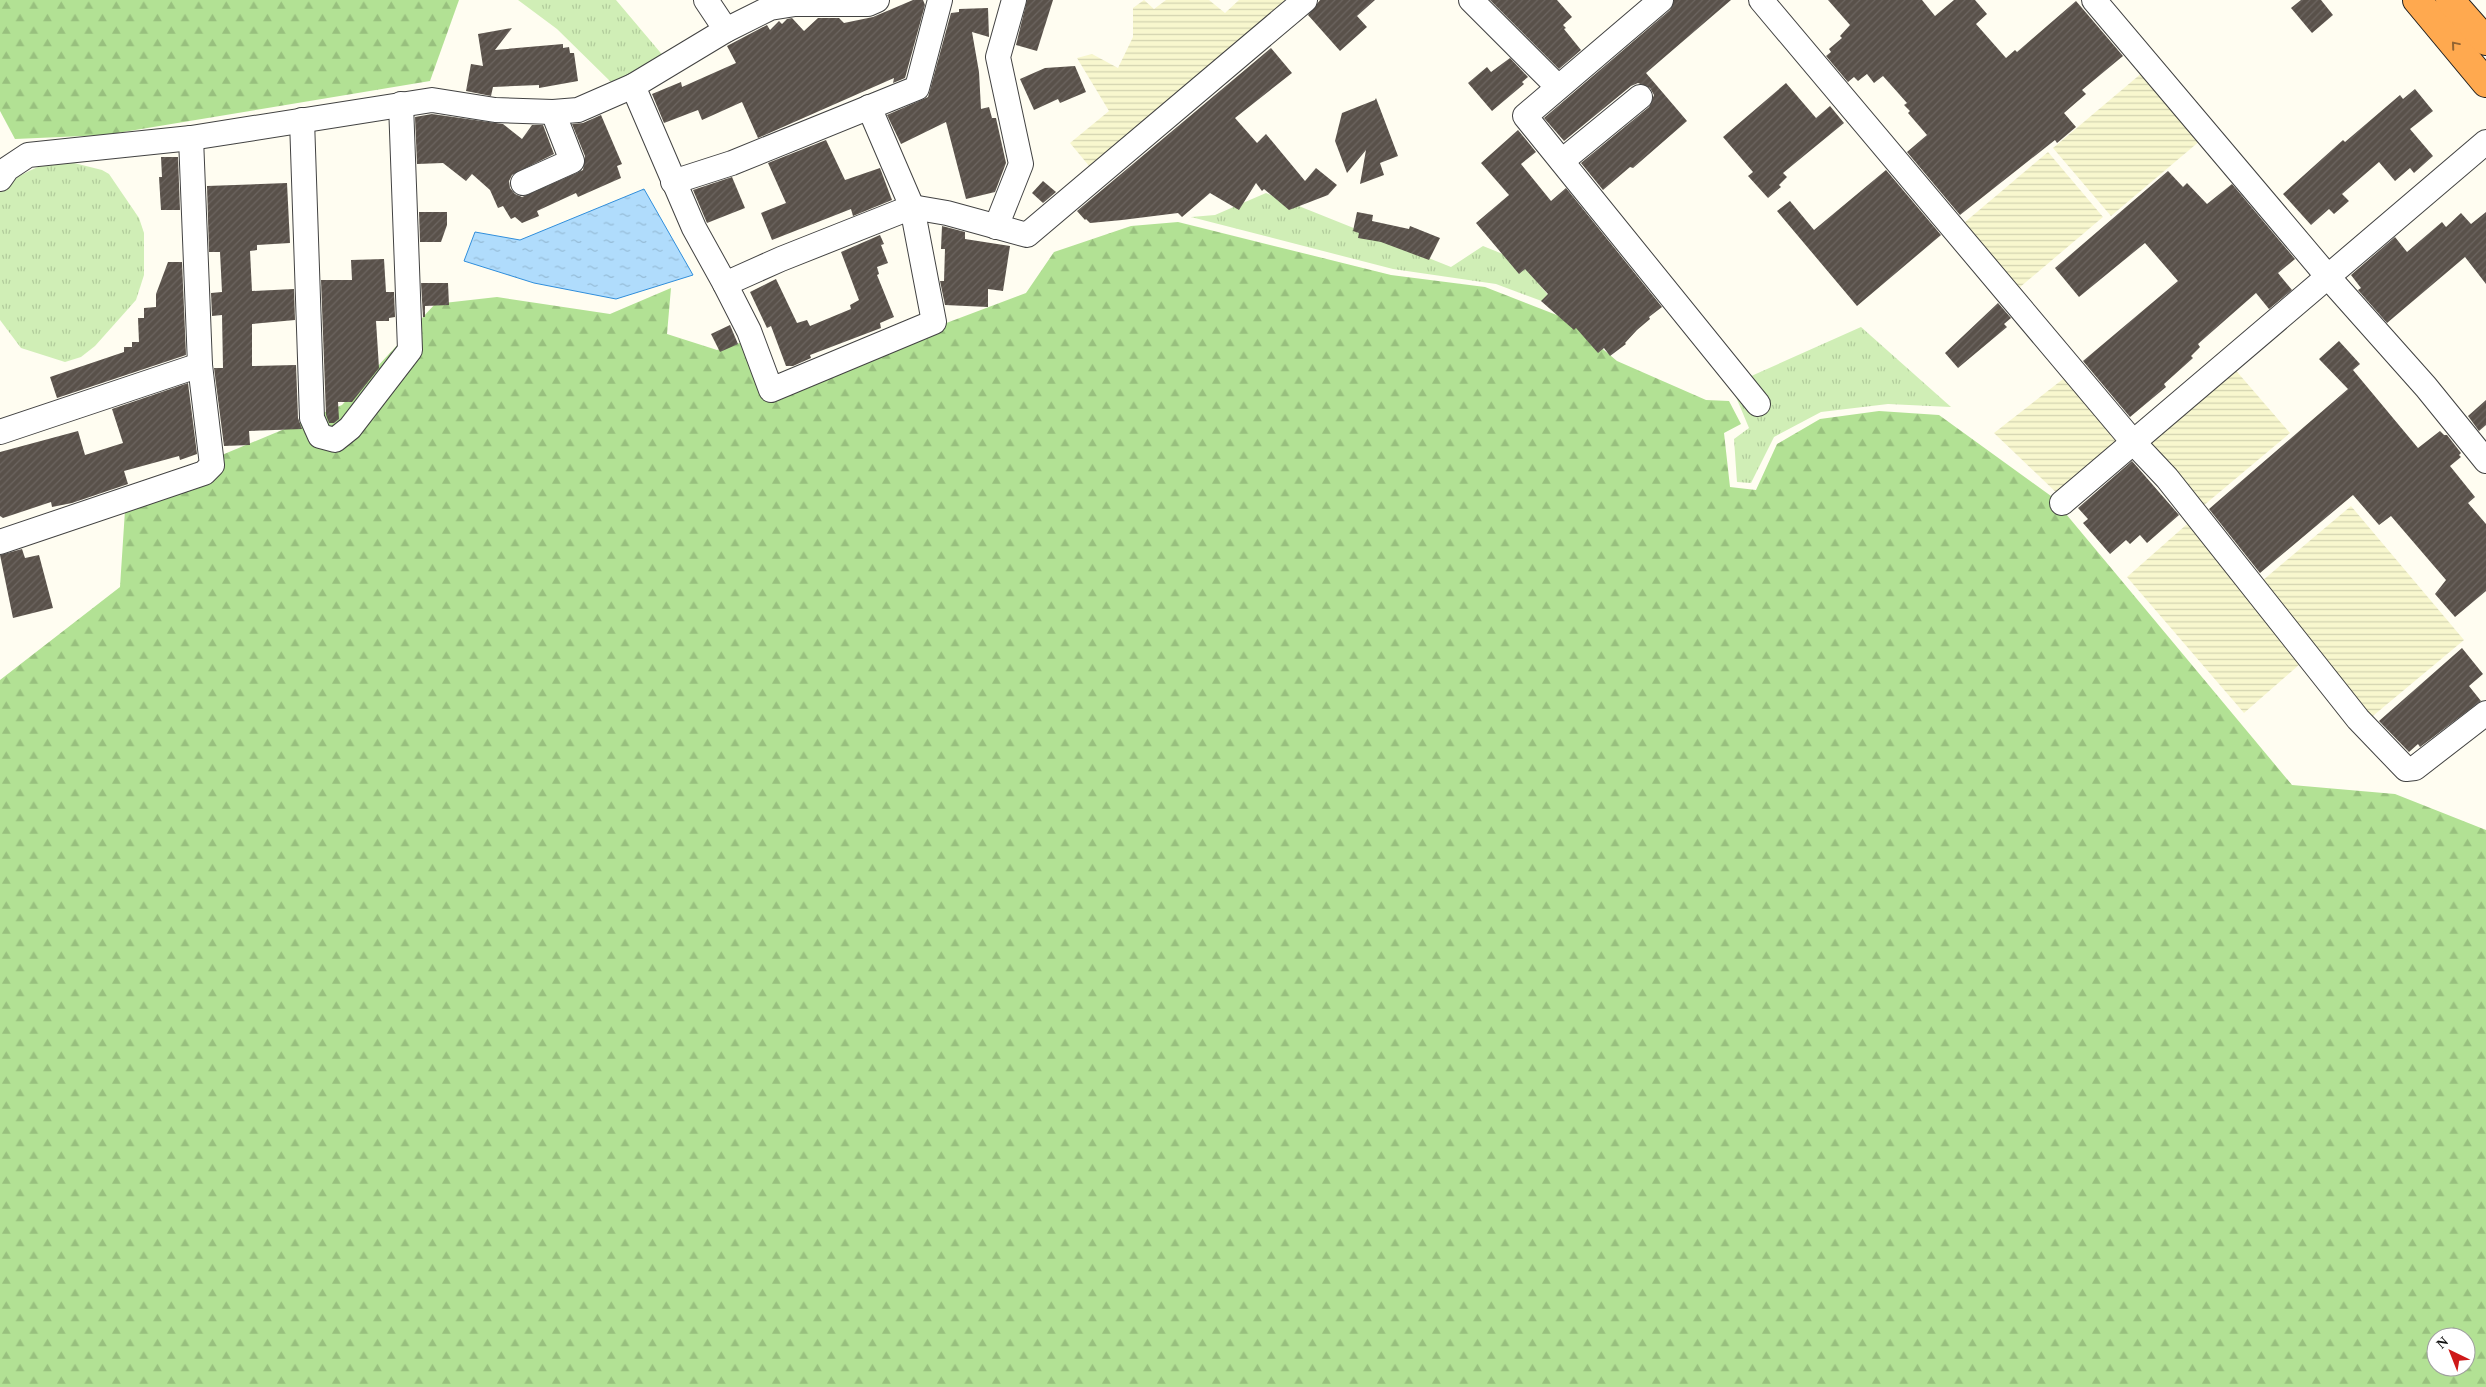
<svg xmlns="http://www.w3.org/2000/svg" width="2486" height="1387" viewBox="0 0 2486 1387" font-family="Georgia,serif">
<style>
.farmland{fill:url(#farmland-rules)}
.grass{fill:url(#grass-tufts)}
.forest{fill:url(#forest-firs);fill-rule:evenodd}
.water{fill:url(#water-ripples);stroke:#308edb}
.building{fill:url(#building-hatch)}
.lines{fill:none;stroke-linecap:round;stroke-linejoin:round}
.minor-casing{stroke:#424242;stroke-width:26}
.highway-casing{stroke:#202020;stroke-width:30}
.minor{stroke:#fff;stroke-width:24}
.highway{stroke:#ffa94f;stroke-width:28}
.oneway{stroke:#936432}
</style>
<defs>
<pattern id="farmland-rules" width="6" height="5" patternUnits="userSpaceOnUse" patternTransform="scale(1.25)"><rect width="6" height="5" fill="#f8f7ce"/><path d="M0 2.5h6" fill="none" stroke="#d3d3b0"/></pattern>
<pattern id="grass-tufts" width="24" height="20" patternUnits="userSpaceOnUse" patternTransform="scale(1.25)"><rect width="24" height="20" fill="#d0eeb6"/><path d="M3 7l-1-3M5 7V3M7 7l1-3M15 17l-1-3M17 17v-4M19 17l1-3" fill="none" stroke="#b1cb9b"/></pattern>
<pattern id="forest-firs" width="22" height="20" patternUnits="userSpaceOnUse" patternTransform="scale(1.25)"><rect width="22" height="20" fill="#b2e194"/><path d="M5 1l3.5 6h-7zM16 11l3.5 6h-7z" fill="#98c07e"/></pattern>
<pattern id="water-ripples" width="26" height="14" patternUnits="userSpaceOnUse" patternTransform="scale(1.25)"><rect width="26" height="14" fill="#b0dcfc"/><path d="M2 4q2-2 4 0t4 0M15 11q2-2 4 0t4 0" fill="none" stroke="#96bcd7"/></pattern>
<pattern id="building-hatch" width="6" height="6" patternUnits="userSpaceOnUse" patternTransform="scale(1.25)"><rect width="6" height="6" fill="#59514a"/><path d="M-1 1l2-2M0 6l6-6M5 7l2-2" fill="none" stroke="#6c6560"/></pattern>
</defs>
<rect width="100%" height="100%" fill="#fffdf1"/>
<g class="farmland">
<path d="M 1144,0 L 1154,9 L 1166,0 L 1209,0 L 1225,13 L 1239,0 L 1284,0 L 1290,5 L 1095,173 L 1070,143 L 1109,111 L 1077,58 L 1092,54 L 1118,68 L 1133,37 L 1133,8 Z"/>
<path d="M 2143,72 L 2201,140 L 2111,216 L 2053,148 Z"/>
<path d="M 2048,152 L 2103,217 L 2013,293 L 1958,228 Z"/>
<path d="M 2232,366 L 2290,433 L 2203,506 L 2148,444 Z"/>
<path d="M 2067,376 L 2115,433 L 2115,453 L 2062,498 L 1994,433 Z"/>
<path d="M 2351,506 L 2464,640 L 2368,720 L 2256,586 Z"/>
<path d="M 2194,518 L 2308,657 L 2244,713 L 2127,577 Z"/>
</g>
<g class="grass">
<path d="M 518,0 L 616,0 L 665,58 L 615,86 L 557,29 Z"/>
<path d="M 62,160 L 102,170 L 109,174 L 139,218 L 144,233 L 144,275 L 136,300 L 95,346 L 81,357 L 65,362 L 21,348 L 0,320 L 0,190 C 16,175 41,164 62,160 Z"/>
<path d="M 1266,193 L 1451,267 L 1483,246 L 1520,261 L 1558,307 L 1496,284 L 1393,269 L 1191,217 L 1215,215 Z"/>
<path d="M 1861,327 L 1951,407 L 1888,404 L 1821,412 L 1774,437 L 1751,483 L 1737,482 L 1734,439 L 1749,428 L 1731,385 Z"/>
</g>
<g class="forest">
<path d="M 0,0 L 459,0 L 430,81 L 105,135 L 15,139 L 0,111 Z"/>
<path d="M 1178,222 L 1391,275 L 1485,287 L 1567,319 L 1617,361 L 1706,400 L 1729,401 L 1741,424 L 1724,433 L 1730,487 L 1756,490 L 1777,444 L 1820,419 L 1879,411 L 1939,415 L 2051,496 L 2292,785 L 2395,794 L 2486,830 L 2486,1387 L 0,1387 L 0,680 L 120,587 L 126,495 L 342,405 L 435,304 L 497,297 L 610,314 L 671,288 L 667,334 L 717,350 L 743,342 L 766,391 L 1026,293 L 1054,252 L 1131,226 ZM 2436,1337 L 2466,1337 L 2466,1367 L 2436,1367 Z"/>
</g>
<path class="water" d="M 644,189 L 693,275 L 616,299 L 534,283 L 464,261 L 475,232 L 520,240 Z"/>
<g class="building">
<path d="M 913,0 L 923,0 L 925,5 L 905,78 L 893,83 L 894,78 L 758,138 L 742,102 L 702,120 L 698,110 L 664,123 L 652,94 L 681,82 L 682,87 L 736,63 L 727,46 L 767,25 L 770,30 L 779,21 L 782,24 L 787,19 L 792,18 L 804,31 L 818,18 L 839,18 L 844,23 L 873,17 Z"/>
<path d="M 1027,0 L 1053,0 L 1037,51 L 1016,45 Z"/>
<path d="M 1320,0 L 1375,0 L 1357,16 L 1367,27 L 1340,51 L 1308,15 Z"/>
<path d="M 1490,0 L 1557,0 L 1572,17 L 1563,25 L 1566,28 L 1564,29 L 1581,50 L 1559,69 Z"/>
<path d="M 1674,0 L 1731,0 L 1646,73 L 1687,121 L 1633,168 L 1630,167 L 1603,190 L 1581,163 L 1649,107 L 1654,95 L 1650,88 L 1638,83 L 1631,86 L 1564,141 L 1544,118 L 1670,10 Z"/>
<path d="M 1828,0 L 1922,0 L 1935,16 L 1954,0 L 1975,0 L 1987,14 L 1976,24 L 2006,58 L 2015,50 L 2017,52 L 2076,1 L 2123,56 L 2082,90 L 2086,94 L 2064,113 L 2076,127 L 2057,143 L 2055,140 L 1960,215 L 1907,152 L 1927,135 L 1908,113 L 1910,111 L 1904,105 L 1907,103 L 1883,76 L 1874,83 L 1867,74 L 1858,81 L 1854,77 L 1848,82 L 1826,56 L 1831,52 L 1829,49 L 1842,38 L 1840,36 L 1850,25 Z"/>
<path d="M 2301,0 L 2321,0 L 2333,15 L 2312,33 L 2291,8 Z"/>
<path d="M 988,8 L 989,37 L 972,32 L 979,72 L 981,109 L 989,107 L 992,118 L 996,118 L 1006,163 L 995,192 L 966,199 L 946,122 L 901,144 L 887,115 L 928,97 L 951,13 L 959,12 L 959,9 Z"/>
<path d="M 512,28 L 495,50 L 563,44 L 563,48 L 569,47 L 570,53 L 574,53 L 578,81 L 539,88 L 539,85 L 493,87 L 491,96 L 466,91 L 471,64 L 483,66 L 478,34 Z"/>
<path d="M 1271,48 L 1292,73 L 1235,118 L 1257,143 L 1266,134 L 1305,181 L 1316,168 L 1337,185 L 1328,195 L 1289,210 L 1264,189 L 1262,191 L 1256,183 L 1239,210 L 1210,193 L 1182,217 L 1178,213 L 1122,220 L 1090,223 L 1086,219 L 1085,220 L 1077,211 Z"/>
<path d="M 1510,58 L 1528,77 L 1522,82 L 1524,84 L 1492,111 L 1468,83 L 1487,67 L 1491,72 Z"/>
<path d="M 1075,66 L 1086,92 L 1060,103 L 1058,99 L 1034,110 L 1020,79 L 1045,68 Z"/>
<path d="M 1786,83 L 1816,118 L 1830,106 L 1844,123 L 1783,173 L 1787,177 L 1779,185 L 1781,187 L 1768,198 L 1748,176 L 1753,172 L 1723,137 Z"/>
<path d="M 2415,89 L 2433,111 L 2410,129 L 2433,156 L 2414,173 L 2410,168 L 2395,181 L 2379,162 L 2342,194 L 2349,201 L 2334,214 L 2329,209 L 2311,225 L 2283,194 L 2343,140 L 2345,142 L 2400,95 L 2403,99 Z"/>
<path d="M 1376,98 L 1398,156 L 1380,163 L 1384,175 L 1360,184 L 1366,150 L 1347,173 L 1335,141 L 1342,113 L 1375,100 Z"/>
<path d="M 432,114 L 503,124 L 522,139 L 532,125 L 543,125 L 554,154 L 512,175 L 509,181 L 510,188 L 515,194 L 522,197 L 583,170 L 585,156 L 572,124 L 583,123 L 601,115 L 622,164 L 617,166 L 621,178 L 578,197 L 576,193 L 537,211 L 539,216 L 522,223 L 515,217 L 511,219 L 503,206 L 498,208 L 490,190 L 472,174 L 466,181 L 443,163 L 417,164 L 415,117 Z"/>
<path d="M 1518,130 L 1536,152 L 1521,164 L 1551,201 L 1566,188 L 1662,307 L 1649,317 L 1650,319 L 1637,330 L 1625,343 L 1626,344 L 1610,356 L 1604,348 L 1598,353 L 1576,328 L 1574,330 L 1541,301 L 1548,294 L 1525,269 L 1519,274 L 1476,223 L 1509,195 L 1481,163 Z"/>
<path d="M 826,140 L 845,180 L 880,168 L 892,200 L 853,216 L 851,209 L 772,240 L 761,213 L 786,203 L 768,163 Z"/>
<path d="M 161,157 L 178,157 L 180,210 L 161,210 L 159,177 L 162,177 Z"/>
<path d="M 1886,170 L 1941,235 L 1857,306 L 1777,211 L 1790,201 L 1814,230 Z"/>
<path d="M 2168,171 L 2183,187 L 2187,183 L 2207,204 L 2232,184 L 2295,259 L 2278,273 L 2292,290 L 2269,309 L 2256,293 L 2198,344 L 2200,347 L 2191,356 L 2193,358 L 2164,384 L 2166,387 L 2130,417 L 2083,361 L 2178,281 L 2145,243 L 2079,297 L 2055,268 Z"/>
<path d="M 732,177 L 745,208 L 707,223 L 693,190 Z"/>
<path d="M 1043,181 L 1056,192 L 1043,203 L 1032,193 Z"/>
<path d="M 287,183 L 290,243 L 257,245 L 257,250 L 250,251 L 252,291 L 294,289 L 295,320 L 252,324 L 252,366 L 296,365 L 298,418 L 302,429 L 249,431 L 250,445 L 224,446 L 214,368 L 223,368 L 222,315 L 212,316 L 211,293 L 222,292 L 220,252 L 209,252 L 207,186 Z"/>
<path d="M 419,212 L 447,212 L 447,225 L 441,242 L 420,242 Z"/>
<path d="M 1357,212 L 1373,215 L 1372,221 L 1409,229 L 1410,226 L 1440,238 L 1429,260 L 1381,242 L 1358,238 L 1359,233 L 1353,231 Z"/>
<path d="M 2486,212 L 2486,284 L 2465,257 L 2387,323 L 2358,290 L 2361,288 L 2351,275 L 2395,237 L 2407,252 L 2442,222 L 2446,227 L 2461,213 L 2471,224 Z"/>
<path d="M 942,226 L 965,232 L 965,239 L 1010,246 L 1003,291 L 988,289 L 988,307 L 945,305 L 940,281 L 944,281 L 945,249 L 941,249 Z"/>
<path d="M 880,235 L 884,244 L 881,245 L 888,263 L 877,267 L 879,274 L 877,275 L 894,317 L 880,323 L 881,328 L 810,355 L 811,358 L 793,366 L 786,366 L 771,326 L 767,328 L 750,292 L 776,279 L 797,323 L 807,320 L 810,326 L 851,309 L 850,305 L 859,300 L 841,252 Z"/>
<path d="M 384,259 L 386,292 L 394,292 L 395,317 L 389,318 L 389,321 L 376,321 L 379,368 L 352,402 L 338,402 L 339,419 L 334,423 L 329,423 L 326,415 L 321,280 L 352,280 L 351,260 Z"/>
<path d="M 168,262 L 182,262 L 186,355 L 57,398 L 50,377 L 124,352 L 124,347 L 132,347 L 132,342 L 139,342 L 138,318 L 144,318 L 144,308 L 156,307 L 156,294 Z"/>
<path d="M 421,283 L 448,283 L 449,305 L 425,306 L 425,317 L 423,317 Z"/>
<path d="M 1998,303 L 2011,318 L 2004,324 L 2007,327 L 1958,368 L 1945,353 Z"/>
<path d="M 730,325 L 738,344 L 720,352 L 711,334 Z"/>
<path d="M 2339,341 L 2360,364 L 2353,370 L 2418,448 L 2440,431 L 2444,435 L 2447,435 L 2461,453 L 2459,455 L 2461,457 L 2450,466 L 2475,497 L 2468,503 L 2486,524 L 2486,591 L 2455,617 L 2435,594 L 2446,580 L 2391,516 L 2379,525 L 2353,495 L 2260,573 L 2209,509 L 2348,389 L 2319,359 Z"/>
<path d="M 188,383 L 197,454 L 180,460 L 179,456 L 124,471 L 128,484 L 72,503 L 52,507 L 51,502 L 3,518 L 0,516 L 0,452 L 78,431 L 85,455 L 123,443 L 112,409 Z"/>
<path d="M 2486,400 L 2486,425 L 2479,431 L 2468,416 Z"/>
<path d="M 2132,461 L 2179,515 L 2147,543 L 2140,535 L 2130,544 L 2126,540 L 2110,554 L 2083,523 L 2088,519 L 2078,508 Z"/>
<path d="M 22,549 L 25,558 L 39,555 L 53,608 L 13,618 L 0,555 Z"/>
<path d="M 2462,648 L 2483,674 L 2469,686 L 2481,701 L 2420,747 L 2418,744 L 2409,752 L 2379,721 Z"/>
</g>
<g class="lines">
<defs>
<g id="minor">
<path d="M 706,0 L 726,30"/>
<path d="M 1471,0 L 1558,87"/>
<path d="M 1661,0 L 1525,116 L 1758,404"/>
<path d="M 1761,0 L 2134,443 L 2167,478 L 2358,719 L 2406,769 L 2415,768 L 2486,713"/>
<path d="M 2094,0 L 2329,278 L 2426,387 L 2486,461"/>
<path d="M 633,86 L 694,228 L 725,284 L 781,259 L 912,207 L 947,213 L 1027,235 L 1305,0"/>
<path d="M 302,120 L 312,418 L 320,436 L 335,440 L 350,428 L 410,350 L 401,104"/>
<path d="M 1562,161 L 1640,97"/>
<path d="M 0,179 L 7,169 L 28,155 L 191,138 L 432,100 L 495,110 L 553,112 L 578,110 L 633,86 L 726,30 L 770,8 L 795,4 L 868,4 L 877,0"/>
<path d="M 673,182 L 732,163 L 917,88 L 940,0"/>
<path d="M 523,183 L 572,161 L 553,112"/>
<path d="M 996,227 L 1021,164 L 998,57 L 1014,0"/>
<path d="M 725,284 L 749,331 L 771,390 L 934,322 L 912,207 L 869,107"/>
<path d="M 0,432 L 200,365"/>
<path d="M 2062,503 L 2486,142"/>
<path d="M 0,542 L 204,473 L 212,465 L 200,365 L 191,138"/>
</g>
<g id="highway">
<path d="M 2417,0 L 2486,83"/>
<path d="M 2450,0 L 2486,41"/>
</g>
</defs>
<use href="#minor" class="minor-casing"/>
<use href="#highway" class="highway-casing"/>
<use href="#minor" class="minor"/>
<use href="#highway" class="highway"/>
</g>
<defs><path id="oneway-chevron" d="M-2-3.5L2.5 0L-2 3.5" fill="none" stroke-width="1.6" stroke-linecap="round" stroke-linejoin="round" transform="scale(1.25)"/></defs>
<use class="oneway" href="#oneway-chevron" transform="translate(2455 45) rotate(-130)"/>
<g transform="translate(2451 1352) rotate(317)"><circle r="24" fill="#ffffff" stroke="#9f9f9f"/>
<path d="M0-4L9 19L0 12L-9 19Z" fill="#ce1918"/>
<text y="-8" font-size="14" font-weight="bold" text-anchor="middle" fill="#0f0f0f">N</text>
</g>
</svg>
